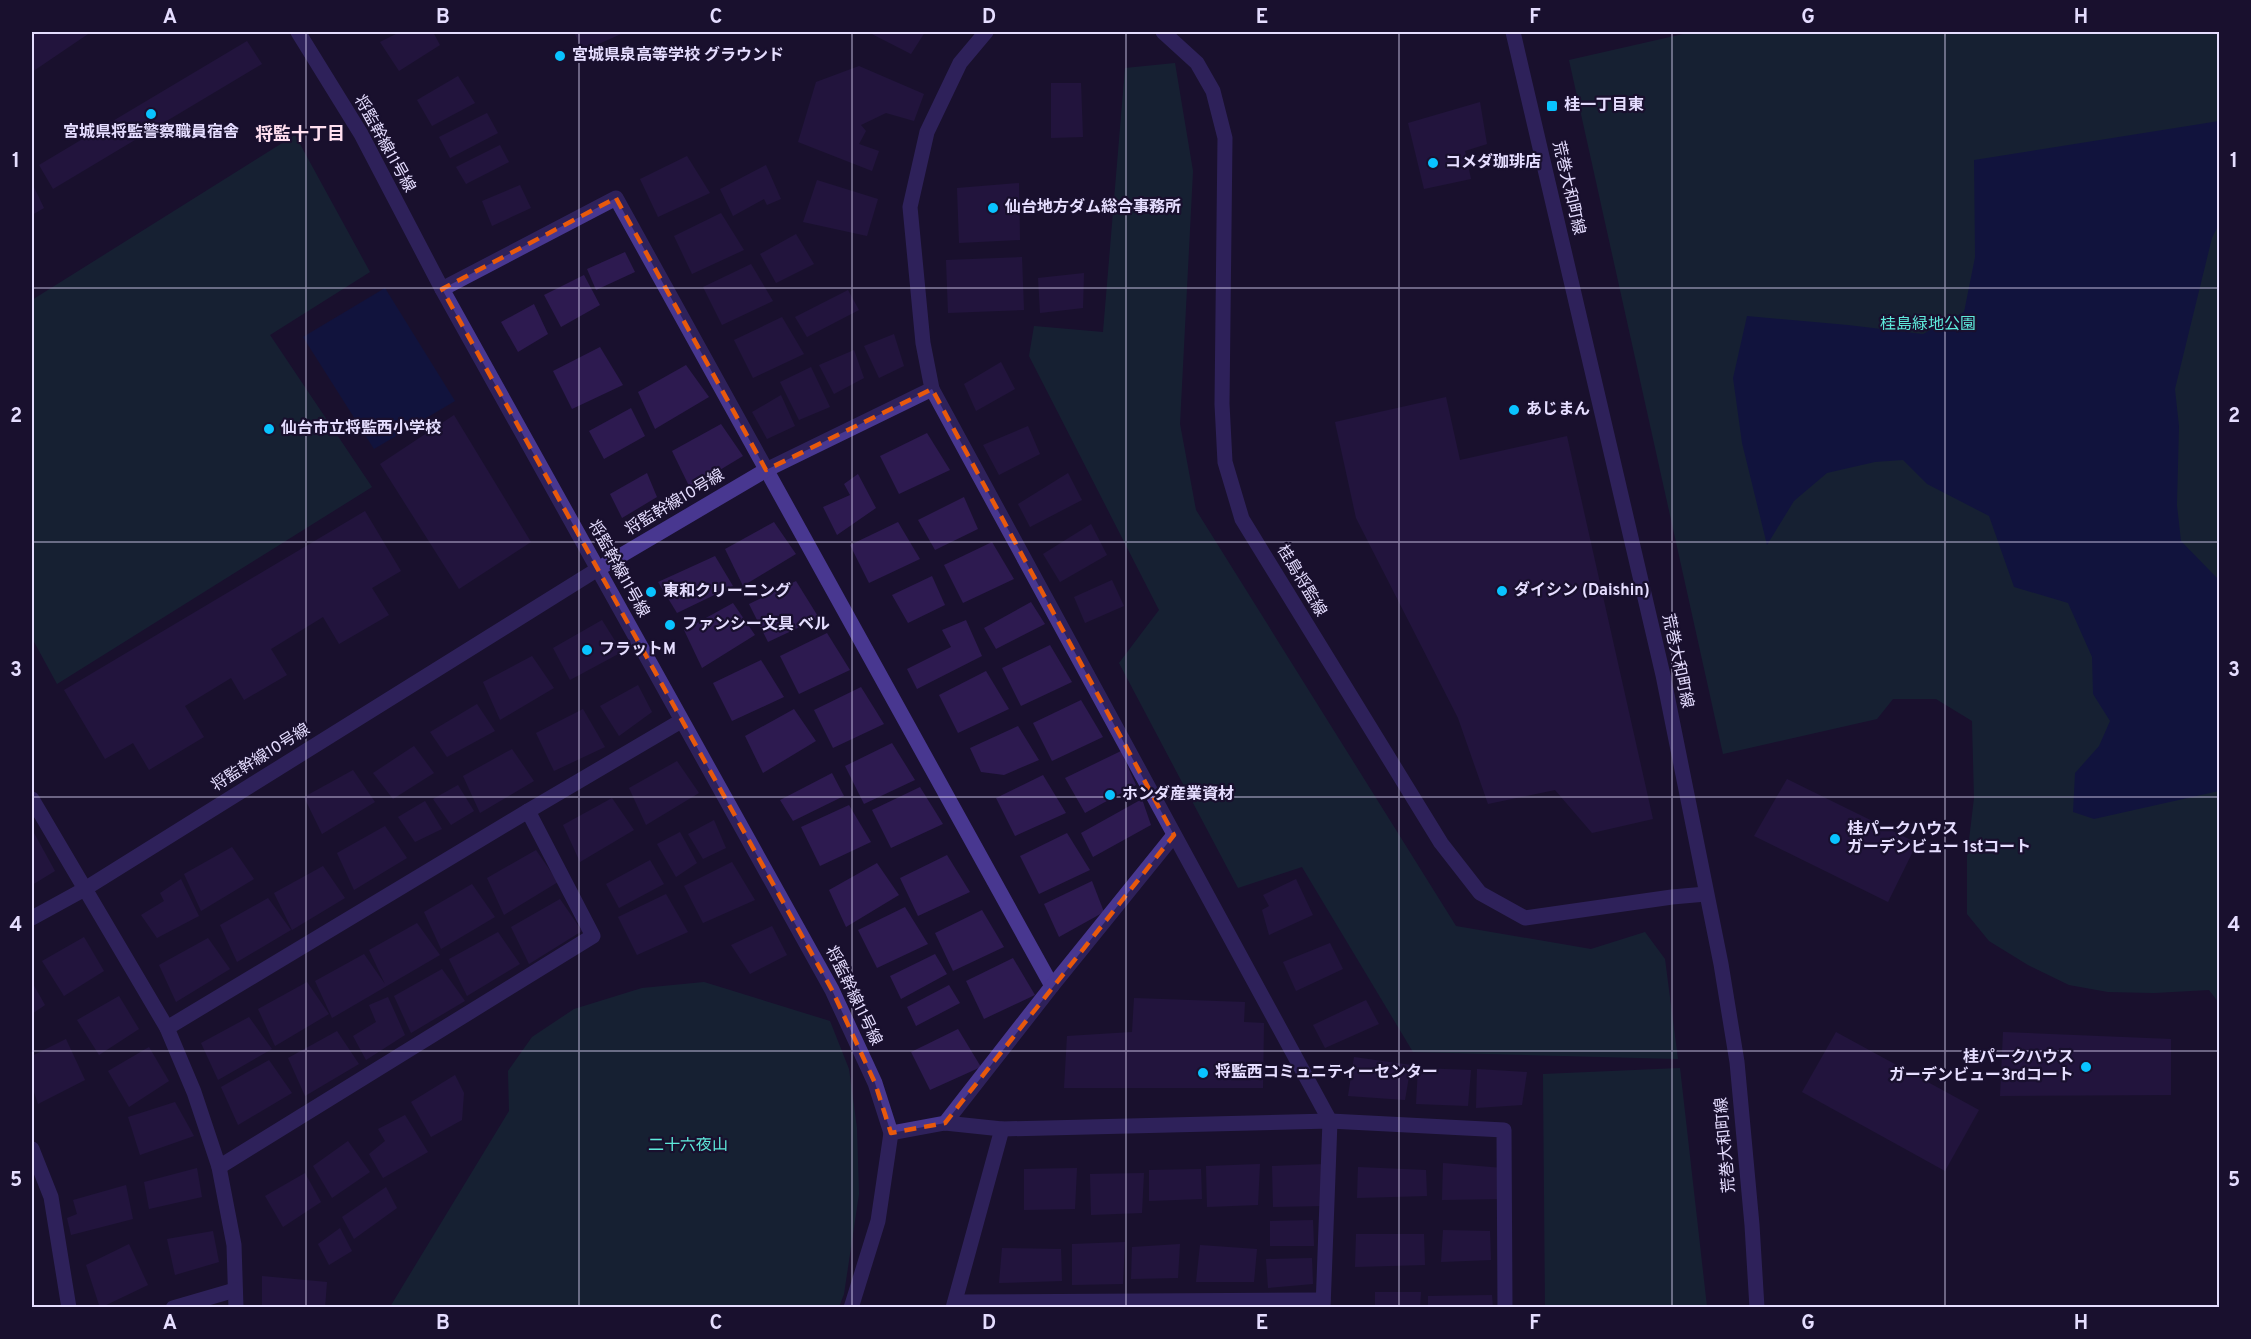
<svg xmlns="http://www.w3.org/2000/svg" width="2251" height="1339" viewBox="0 0 2251 1339" font-family="Overpass,'Noto Sans JP',sans-serif">
<style>
.green{fill:#123439}
.water{fill:#071750}
.building{fill:#2d1a50}
.lines{fill:none;stroke-linecap:round;stroke-linejoin:round}
.minor{stroke:#483790;stroke-width:15}
.tertiary{stroke:#483790;stroke-width:15}
.marked{fill:none;stroke:#e8590c;stroke-width:4.5;stroke-dasharray:12 8;stroke-linejoin:round}
.grid{fill:none;stroke:#e5ddff;stroke-width:1.5;stroke-opacity:0.55}
.poi-dot{fill:#09c3ff;stroke:#19102e;stroke-width:2}
.labels{text-anchor:middle;dominant-baseline:central;stroke-width:4.5;stroke-linejoin:round;paint-order:stroke}
.poi-label{font-size:16px;font-weight:bold;fill:#e5ddff;stroke:#19102e;text-anchor:start}
.street-label{font-size:16px;fill:#e5ddff;stroke:#19102e}
.park-label{font-size:16px;fill:#5eeadb;stroke:#19102e}
.neighbourhood-label{font-size:18px;font-weight:bold;fill:#ffdfef;stroke:#19102e}
.neatline{fill:none;stroke:#e5ddff;stroke-width:2}
.grid-label{font-size:20px;text-anchor:middle;font-weight:bold;fill:#e5ddff}
</style>
<rect width="100%" height="100%" fill="#19102e"/>
<g class="green">
<path d="M 1692,32 L 2219,32 L 2219,1003 L 2209,990 L 2154,993 L 2108,992 L 2069,985 L 2028,965 L 1989,941 L 1967,914 L 1967,857 L 1974,798 L 1972,721 L 1936,699 L 1893,699 L 1877,719 L 1723,754 L 1569,60 Z"/>
<path d="M 1175,63 L 1193,171 L 1180,424 L 1196,510 L 1456,926 L 1591,949 L 1645,932 L 1665,959 L 1678,1059 L 1413,1052 L 1302,867 L 1238,888 L 1119,663 L 1159,610 L 1029,356 L 1034,326 L 1103,332 L 1125,68 Z"/>
<path d="M 295,135 L 370,272 L 270,335 L 372,487 L 57,684 L 32,638 L 32,300 Z"/>
<path d="M 704,982 L 830,1021 L 849,1069 L 857,1128 L 859,1194 L 844,1294 L 839,1307 L 390,1307 L 509,1111 L 508,1071 L 532,1037 L 574,1009 L 642,988 Z"/>
<path d="M 1680,1068 L 1707,1307 L 1545,1307 L 1543,1074 Z"/>
</g>
<g class="water">
<path d="M 2219,121 L 2219,224 L 2212,238 L 2175,389 L 2179,426 L 2177,505 L 2181,541 L 2219,580 L 2219,791 L 2094,819 L 2073,812 L 2075,773 L 2099,746 L 2110,721 L 2093,694 L 2092,657 L 2068,603 L 2014,587 L 1989,516 L 1927,484 L 1903,460 L 1875,462 L 1827,473 L 1794,501 L 1767,545 L 1742,443 L 1733,378 L 1747,316 L 1848,325 L 1923,334 L 1964,312 L 1975,257 L 1974,160 Z"/>
<path d="M 385,288 L 455,401 L 374,449 L 303,337 Z"/>
</g>
<g class="building">
<path d="M 35,32 L 91,32 L 32,72 L 32,34 Z"/>
<path d="M 400,32 L 433,32 L 440,45 L 399,71 L 380,42 Z"/>
<path d="M 574,32 L 620,32 L 621,34 L 583,51 Z"/>
<path d="M 868,32 L 925,32 L 911,54 Z"/>
<path d="M 247,41 L 262,64 L 53,189 L 39,165 Z"/>
<path d="M 859,66 L 924,94 L 914,121 L 886,113 L 861,125 L 866,131 L 859,144 L 879,151 L 872,171 L 798,142 L 816,82 Z"/>
<path d="M 458,76 L 475,103 L 432,126 L 417,100 Z"/>
<path d="M 1051,83 L 1081,83 L 1083,137 L 1051,138 Z"/>
<path d="M 1480,102 L 1487,144 L 1465,151 L 1471,179 L 1424,189 L 1408,123 Z"/>
<path d="M 487,113 L 498,133 L 450,158 L 439,137 Z"/>
<path d="M 500,145 L 509,162 L 466,184 L 456,167 Z"/>
<path d="M 687,156 L 710,193 L 658,217 L 640,179 Z"/>
<path d="M 766,165 L 781,199 L 767,205 L 764,199 L 733,216 L 720,189 Z"/>
<path d="M 817,180 L 878,199 L 867,236 L 803,222 Z"/>
<path d="M 32,183 L 44,208 L 32,215 Z"/>
<path d="M 1019,183 L 1020,240 L 959,243 L 957,188 Z"/>
<path d="M 520,185 L 531,208 L 492,226 L 482,201 Z"/>
<path d="M 721,213 L 744,250 L 692,274 L 674,236 Z"/>
<path d="M 796,234 L 814,264 L 776,283 L 760,254 Z"/>
<path d="M 625,252 L 635,272 L 596,290 L 587,269 Z"/>
<path d="M 1022,257 L 1024,310 L 948,313 L 946,260 Z"/>
<path d="M 751,264 L 773,301 L 722,325 L 703,287 Z"/>
<path d="M 1084,273 L 1083,308 L 1040,313 L 1038,278 Z"/>
<path d="M 584,275 L 600,305 L 561,327 L 544,295 Z"/>
<path d="M 848,290 L 859,310 L 807,337 L 795,317 Z"/>
<path d="M 534,304 L 548,334 L 518,352 L 501,322 Z"/>
<path d="M 782,317 L 804,354 L 753,378 L 734,340 Z"/>
<path d="M 894,334 L 904,366 L 879,378 L 864,346 Z"/>
<path d="M 600,347 L 623,385 L 572,409 L 553,371 Z"/>
<path d="M 854,350 L 864,378 L 834,394 L 819,365 Z"/>
<path d="M 1001,362 L 1015,389 L 976,411 L 964,384 Z"/>
<path d="M 686,365 L 709,397 L 655,429 L 638,392 Z"/>
<path d="M 811,367 L 830,407 L 799,420 L 780,382 Z"/>
<path d="M 781,395 L 795,426 L 767,439 L 752,412 Z"/>
<path d="M 1446,397 L 1460,460 L 1567,436 L 1653,819 L 1592,833 L 1555,790 L 1488,804 L 1458,718 L 1356,518 L 1335,422 Z"/>
<path d="M 631,408 L 645,436 L 604,459 L 589,431 Z"/>
<path d="M 454,415 L 531,542 L 459,589 L 380,464 Z"/>
<path d="M 721,424 L 743,456 L 690,488 L 672,451 Z"/>
<path d="M 1028,426 L 1040,454 L 999,475 L 983,445 Z"/>
<path d="M 927,433 L 950,470 L 899,494 L 880,456 Z"/>
<path d="M 647,473 L 657,497 L 622,518 L 610,494 Z"/>
<path d="M 1068,473 L 1082,500 L 1030,527 L 1018,504 Z"/>
<path d="M 858,474 L 876,508 L 837,535 L 823,507 L 850,495 L 844,484 Z"/>
<path d="M 964,497 L 978,529 L 935,550 L 918,520 Z"/>
<path d="M 365,511 L 401,571 L 372,588 L 389,615 L 339,644 L 323,617 L 271,649 L 287,675 L 244,700 L 231,678 L 185,706 L 204,737 L 149,770 L 133,743 L 105,759 L 64,690 Z"/>
<path d="M 774,522 L 796,554 L 743,586 L 725,549 Z"/>
<path d="M 898,522 L 920,559 L 869,583 L 850,545 Z"/>
<path d="M 1091,524 L 1107,555 L 1060,582 L 1043,554 Z"/>
<path d="M 992,542 L 1014,579 L 963,603 L 944,565 Z"/>
<path d="M 715,556 L 733,586 L 677,613 L 658,582 Z"/>
<path d="M 932,576 L 945,605 L 908,623 L 892,595 Z"/>
<path d="M 1112,580 L 1124,606 L 1085,623 L 1074,597 Z"/>
<path d="M 796,581 L 819,618 L 768,642 L 749,604 Z"/>
<path d="M 1031,602 L 1045,624 L 996,649 L 984,628 Z"/>
<path d="M 733,603 L 755,635 L 702,668 L 684,630 Z"/>
<path d="M 602,620 L 622,652 L 570,680 L 553,648 Z"/>
<path d="M 966,620 L 982,656 L 917,689 L 907,669 L 951,647 L 942,630 Z"/>
<path d="M 827,633 L 850,670 L 799,694 L 780,656 Z"/>
<path d="M 1050,645 L 1072,682 L 1021,706 L 1002,668 Z"/>
<path d="M 532,656 L 554,688 L 500,720 L 483,682 Z"/>
<path d="M 761,660 L 784,697 L 732,721 L 713,683 Z"/>
<path d="M 986,671 L 1009,709 L 958,733 L 939,695 Z"/>
<path d="M 638,685 L 652,712 L 619,736 L 600,706 Z"/>
<path d="M 861,687 L 884,724 L 833,748 L 814,710 Z"/>
<path d="M 1081,700 L 1103,737 L 1052,761 L 1033,723 Z"/>
<path d="M 477,704 L 495,731 L 447,757 L 430,732 Z"/>
<path d="M 583,709 L 605,747 L 554,771 L 536,733 Z"/>
<path d="M 794,709 L 816,741 L 763,773 L 745,736 Z"/>
<path d="M 1018,726 L 1039,760 L 1004,775 L 981,772 L 970,748 Z"/>
<path d="M 892,743 L 915,780 L 864,804 L 845,766 Z"/>
<path d="M 414,746 L 434,773 L 393,799 L 373,773 Z"/>
<path d="M 512,749 L 534,781 L 480,813 L 463,776 Z"/>
<path d="M 1121,751 L 1136,785 L 1085,813 L 1065,778 Z"/>
<path d="M 677,761 L 699,793 L 646,825 L 629,788 Z"/>
<path d="M 353,770 L 375,802 L 322,834 L 304,797 Z"/>
<path d="M 832,773 L 844,796 L 793,821 L 780,800 Z"/>
<path d="M 1043,775 L 1066,813 L 1015,836 L 996,798 Z"/>
<path d="M 1787,779 L 1917,843 L 1888,902 L 1754,836 Z"/>
<path d="M 458,785 L 474,811 L 451,825 L 433,799 Z"/>
<path d="M 920,787 L 943,824 L 891,848 L 872,810 Z"/>
<path d="M 612,798 L 634,830 L 580,862 L 563,825 Z"/>
<path d="M 1142,799 L 1151,825 L 1093,857 L 1081,833 Z"/>
<path d="M 425,801 L 442,829 L 415,842 L 398,817 Z"/>
<path d="M 849,805 L 871,842 L 820,866 L 801,827 Z"/>
<path d="M 714,820 L 726,848 L 703,859 L 688,834 Z"/>
<path d="M 385,826 L 407,858 L 354,890 L 337,853 Z"/>
<path d="M 680,832 L 697,863 L 676,877 L 657,844 Z"/>
<path d="M 34,833 L 55,871 L 32,885 L 32,835 Z"/>
<path d="M 1067,833 L 1090,870 L 1039,894 L 1020,856 Z"/>
<path d="M 232,847 L 254,879 L 201,911 L 184,874 Z"/>
<path d="M 536,850 L 558,882 L 504,915 L 487,878 Z"/>
<path d="M 947,855 L 970,892 L 918,916 L 900,878 Z"/>
<path d="M 650,860 L 664,884 L 619,908 L 606,884 Z"/>
<path d="M 732,862 L 755,900 L 703,923 L 684,886 Z"/>
<path d="M 877,863 L 899,895 L 846,927 L 829,890 Z"/>
<path d="M 323,866 L 345,898 L 292,930 L 274,893 Z"/>
<path d="M 181,879 L 199,916 L 157,938 L 141,915 L 164,901 L 160,893 Z"/>
<path d="M 1296,879 L 1313,915 L 1269,935 L 1262,910 L 1269,906 L 1263,895 Z"/>
<path d="M 1092,881 L 1104,912 L 1059,937 L 1044,904 Z"/>
<path d="M 472,884 L 495,917 L 441,949 L 424,912 Z"/>
<path d="M 666,894 L 688,932 L 637,955 L 618,917 Z"/>
<path d="M 268,898 L 291,930 L 237,962 L 220,925 Z"/>
<path d="M 560,899 L 582,931 L 529,964 L 511,927 Z"/>
<path d="M 905,907 L 928,944 L 877,968 L 858,930 Z"/>
<path d="M 982,910 L 1004,947 L 953,971 L 935,933 Z"/>
<path d="M 417,923 L 440,955 L 332,1018 L 315,981 L 364,954 L 385,984 L 369,950 Z"/>
<path d="M 772,926 L 787,955 L 750,974 L 731,945 Z"/>
<path d="M 498,932 L 520,964 L 467,996 L 449,959 Z"/>
<path d="M 84,937 L 104,971 L 64,996 L 42,961 Z"/>
<path d="M 208,938 L 230,969 L 176,1002 L 159,965 Z"/>
<path d="M 1330,943 L 1343,969 L 1296,991 L 1283,962 Z"/>
<path d="M 935,954 L 947,974 L 901,999 L 890,976 Z"/>
<path d="M 1013,958 L 1035,995 L 984,1019 L 966,981 Z"/>
<path d="M 442,969 L 465,1001 L 411,1033 L 394,996 Z"/>
<path d="M 32,982 L 45,1005 L 32,1014 Z"/>
<path d="M 307,982 L 329,1014 L 275,1046 L 258,1009 Z"/>
<path d="M 949,985 L 960,1003 L 916,1026 L 907,1007 Z"/>
<path d="M 119,996 L 139,1029 L 99,1055 L 77,1020 Z"/>
<path d="M 388,997 L 405,1035 L 366,1060 L 353,1036 L 376,1022 L 369,1005 Z"/>
<path d="M 1134,998 L 1245,1002 L 1244,1022 L 1264,1023 L 1263,1088 L 1064,1088 L 1067,1036 L 1132,1032 Z"/>
<path d="M 1366,1000 L 1379,1024 L 1325,1048 L 1313,1025 Z"/>
<path d="M 249,1017 L 272,1049 L 218,1080 L 201,1043 Z"/>
<path d="M 958,1029 L 981,1067 L 930,1090 L 911,1052 Z"/>
<path d="M 337,1031 L 359,1064 L 305,1096 L 288,1058 Z"/>
<path d="M 1836,1032 L 1979,1110 L 1945,1171 L 1802,1092 Z"/>
<path d="M 2003,1032 L 2171,1039 L 2171,1095 L 2000,1096 Z"/>
<path d="M 66,1039 L 85,1080 L 38,1104 L 32,1086 L 32,1056 Z"/>
<path d="M 149,1047 L 169,1081 L 129,1107 L 108,1071 Z"/>
<path d="M 1354,1057 L 1411,1065 L 1405,1100 L 1348,1096 Z"/>
<path d="M 269,1060 L 292,1093 L 238,1125 L 221,1087 Z"/>
<path d="M 1418,1068 L 1471,1070 L 1468,1106 L 1416,1104 Z"/>
<path d="M 1477,1069 L 1527,1072 L 1522,1105 L 1476,1108 Z"/>
<path d="M 455,1075 L 464,1093 L 462,1120 L 431,1137 L 411,1102 Z"/>
<path d="M 175,1102 L 194,1136 L 140,1155 L 128,1117 Z"/>
<path d="M 405,1115 L 428,1152 L 383,1178 L 369,1154 L 385,1141 L 378,1129 Z"/>
<path d="M 348,1141 L 370,1172 L 332,1198 L 313,1166 Z"/>
<path d="M 1443,1163 L 1503,1168 L 1503,1199 L 1442,1200 Z"/>
<path d="M 1260,1164 L 1258,1205 L 1207,1207 L 1206,1166 Z"/>
<path d="M 1325,1164 L 1323,1206 L 1273,1207 L 1272,1166 Z"/>
<path d="M 1358,1167 L 1426,1170 L 1427,1196 L 1357,1198 Z"/>
<path d="M 197,1168 L 202,1197 L 149,1209 L 144,1182 Z"/>
<path d="M 1077,1168 L 1075,1209 L 1024,1210 L 1024,1169 Z"/>
<path d="M 1201,1169 L 1202,1199 L 1149,1201 L 1149,1170 Z"/>
<path d="M 305,1173 L 321,1202 L 283,1227 L 265,1196 Z"/>
<path d="M 1144,1173 L 1142,1213 L 1091,1215 L 1090,1174 Z"/>
<path d="M 126,1185 L 133,1219 L 71,1235 L 67,1218 L 77,1214 L 73,1200 Z"/>
<path d="M 386,1187 L 397,1208 L 354,1239 L 342,1217 Z"/>
<path d="M 1313,1220 L 1314,1246 L 1270,1246 L 1270,1221 Z"/>
<path d="M 340,1228 L 352,1251 L 329,1265 L 318,1244 Z"/>
<path d="M 1443,1230 L 1490,1231 L 1491,1260 L 1441,1262 Z"/>
<path d="M 213,1231 L 219,1262 L 175,1275 L 167,1239 Z"/>
<path d="M 1356,1234 L 1424,1234 L 1425,1265 L 1355,1267 Z"/>
<path d="M 1125,1242 L 1123,1284 L 1072,1285 L 1072,1244 Z"/>
<path d="M 129,1244 L 148,1285 L 100,1308 L 86,1265 Z"/>
<path d="M 1180,1244 L 1178,1278 L 1131,1279 L 1132,1247 Z"/>
<path d="M 1200,1245 L 1257,1249 L 1254,1282 L 1196,1282 Z"/>
<path d="M 1002,1248 L 1061,1249 L 1062,1281 L 999,1283 Z"/>
<path d="M 1312,1258 L 1313,1284 L 1268,1288 L 1266,1259 Z"/>
<path d="M 262,1276 L 327,1282 L 325,1308 L 262,1308 Z"/>
<path d="M 1375,1292 L 1421,1292 L 1420,1308 L 1375,1308 Z"/>
<path d="M 1492,1295 L 1493,1308 L 1428,1308 L 1428,1296 Z"/>
</g>
<g class="lines">
<g class="minor">
<path d="M 1163,32 L 1197,63 L 1213,91 L 1225,138 L 1222,404 L 1225,462 L 1242,519 L 1441,843 L 1480,893 L 1525,918 L 1672,897 L 1706,894"/>
<path d="M 442,289 L 616,198 L 1052,986"/>
<path d="M 932,389 L 1330,1121 L 1323,1308"/>
<path d="M 32,799 L 167,1028 L 194,1092 L 219,1167 L 234,1245 L 236,1308"/>
<path d="M 167,1028 L 528,811 L 681,721"/>
<path d="M 945,1123 L 1052,986 L 1174,835"/>
<path d="M 891,1133 L 945,1123 L 1002,1129 L 1330,1121 L 1504,1130 L 1505,1308"/>
<path d="M 32,1149 L 51,1197 L 69,1308"/>
<path d="M 219,1167 L 593,936 L 528,811"/>
<path d="M 955,1302 L 1323,1300"/>
<path d="M 173,1308 L 235,1290"/>
<path d="M 953,1308 L 1002,1129"/>
</g>
<g class="tertiary">
<path d="M 298,32 L 361,134 L 442,289 L 832,990 L 875,1083 L 891,1133 L 878,1221 L 851,1308"/>
<path d="M 1513,32 L 1663,675 L 1721,964 L 1737,1062 L 1752,1225 L 1757,1308"/>
<path d="M 32,918 L 83,890 L 598,569 L 766,470 L 932,389 L 923,343 L 910,207 L 927,132 L 960,63 L 986,32"/>
</g>
</g>
<path d="M0 0H2251V1339H0ZM 616,198 L 766,470 L 932,389 L 1174,835 L 945,1123 L 891,1133 L 875,1083 L 832,990 L 442,289 Z" fill="#19102e" fill-opacity=".55" fill-rule="evenodd"/>
<path class="marked" d="M 616,198 L 766,470 L 932,389 L 1174,835 L 945,1123 L 891,1133 L 875,1083 L 832,990 L 442,289 Z"/>
<path class="grid" d="M 306,32 L 306,1308M 579,32 L 579,1308M 852,32 L 852,1308M 1126,32 L 1126,1308M 1399,32 L 1399,1308M 1672,32 L 1672,1308M 1945,32 L 1945,1308M 32,288 L 2220,288M 32,542 L 2220,542M 32,797 L 2220,797M 32,1051 L 2220,1051"/>
<g class="poi-dot">
<circle cx="560" cy="56" r="6"/>
<rect x="1546" y="100" width="12" height="12" rx="3"/>
<circle cx="151" cy="114" r="6"/>
<circle cx="1433" cy="163" r="6"/>
<circle cx="993" cy="208" r="6"/>
<circle cx="1514" cy="410" r="6"/>
<circle cx="269" cy="429" r="6"/>
<circle cx="1502" cy="591" r="6"/>
<circle cx="651" cy="592" r="6"/>
<circle cx="670" cy="625" r="6"/>
<circle cx="587" cy="650" r="6"/>
<circle cx="1110" cy="795" r="6"/>
<circle cx="1835" cy="839" r="6"/>
<circle cx="2086" cy="1067" r="6"/>
<circle cx="1203" cy="1073" r="6"/>
</g>
<g class="labels">
<g class="poi-label">
<text x="572" y="56">宮城県泉高等学校 グラウンド</text>
<text x="1564" y="106">桂一丁目東</text>
<text x="151" y="133" text-anchor="middle">宮城県将監警察職員宿舎</text>
<text x="1445" y="163">コメダ珈琲店</text>
<text x="1005" y="208">仙台地方ダム総合事務所</text>
<text x="1526" y="410">あじまん</text>
<text x="281" y="429">仙台市立将監西小学校</text>
<text x="1514" y="591">ダイシン (Daishin)</text>
<text x="663" y="592">東和クリーニング</text>
<text x="682" y="625">ファンシー文具 ベル</text>
<text x="599" y="650">フラットM</text>
<text x="1122" y="795">ホンダ産業資材</text>
<text x="1847" y="830">桂パークハウス<tspan x="1847" dy="18">ガーデンビュー 1stコート</tspan></text>
<text x="2074" y="1058" text-anchor="end">桂パークハウス<tspan x="2074" dy="18">ガーデンビュー3rdコート</tspan></text>
<text x="1215" y="1073">将監西コミュニティーセンター</text>
</g>
<g class="street-label">
<text transform="translate(384 144) rotate(61)">将監幹線11号線</text>
<text transform="translate(1568 188) rotate(77)">荒巻大和町線</text>
<text transform="translate(675 503) rotate(-31)">将監幹線10号線</text>
<text transform="translate(618 569) rotate(61)">将監幹線11号線</text>
<text transform="translate(1301 581) rotate(59)">桂島将監線</text>
<text transform="translate(1677 661) rotate(78)">荒巻大和町線</text>
<text transform="translate(261 758) rotate(-32)">将監幹線10号線</text>
<text transform="translate(853 996) rotate(64)">将監幹線11号線</text>
<text transform="translate(1726 1145) rotate(-95)">荒巻大和町線</text>
</g>
<g class="park-label">
<text x="1928" y="325">桂島緑地公園</text>
<text x="688" y="1146">二十六夜山</text>
</g>
<g class="neighbourhood-label">
<text x="300" y="135">将監十丁目</text>
</g>
</g>
<rect width="2251" height="1339" fill="none" stroke="#19102e" stroke-width="66"/>
<rect x="33" y="33" width="2185" height="1273" class="neatline"/>
<g class="grid-label">
<text x="170" y="23">A</text>
<text x="443" y="23">B</text>
<text x="716" y="23">C</text>
<text x="989" y="23">D</text>
<text x="1262" y="23">E</text>
<text x="1535" y="23">F</text>
<text x="1808" y="23">G</text>
<text x="2081" y="23">H</text>
<text x="16" y="167">1</text>
<text x="2234" y="167">1</text>
<text x="16" y="422">2</text>
<text x="2234" y="422">2</text>
<text x="16" y="676">3</text>
<text x="2234" y="676">3</text>
<text x="16" y="931">4</text>
<text x="2234" y="931">4</text>
<text x="16" y="1186">5</text>
<text x="2234" y="1186">5</text>
<text x="170" y="1329">A</text>
<text x="443" y="1329">B</text>
<text x="716" y="1329">C</text>
<text x="989" y="1329">D</text>
<text x="1262" y="1329">E</text>
<text x="1535" y="1329">F</text>
<text x="1808" y="1329">G</text>
<text x="2081" y="1329">H</text>
</g>
</svg>
